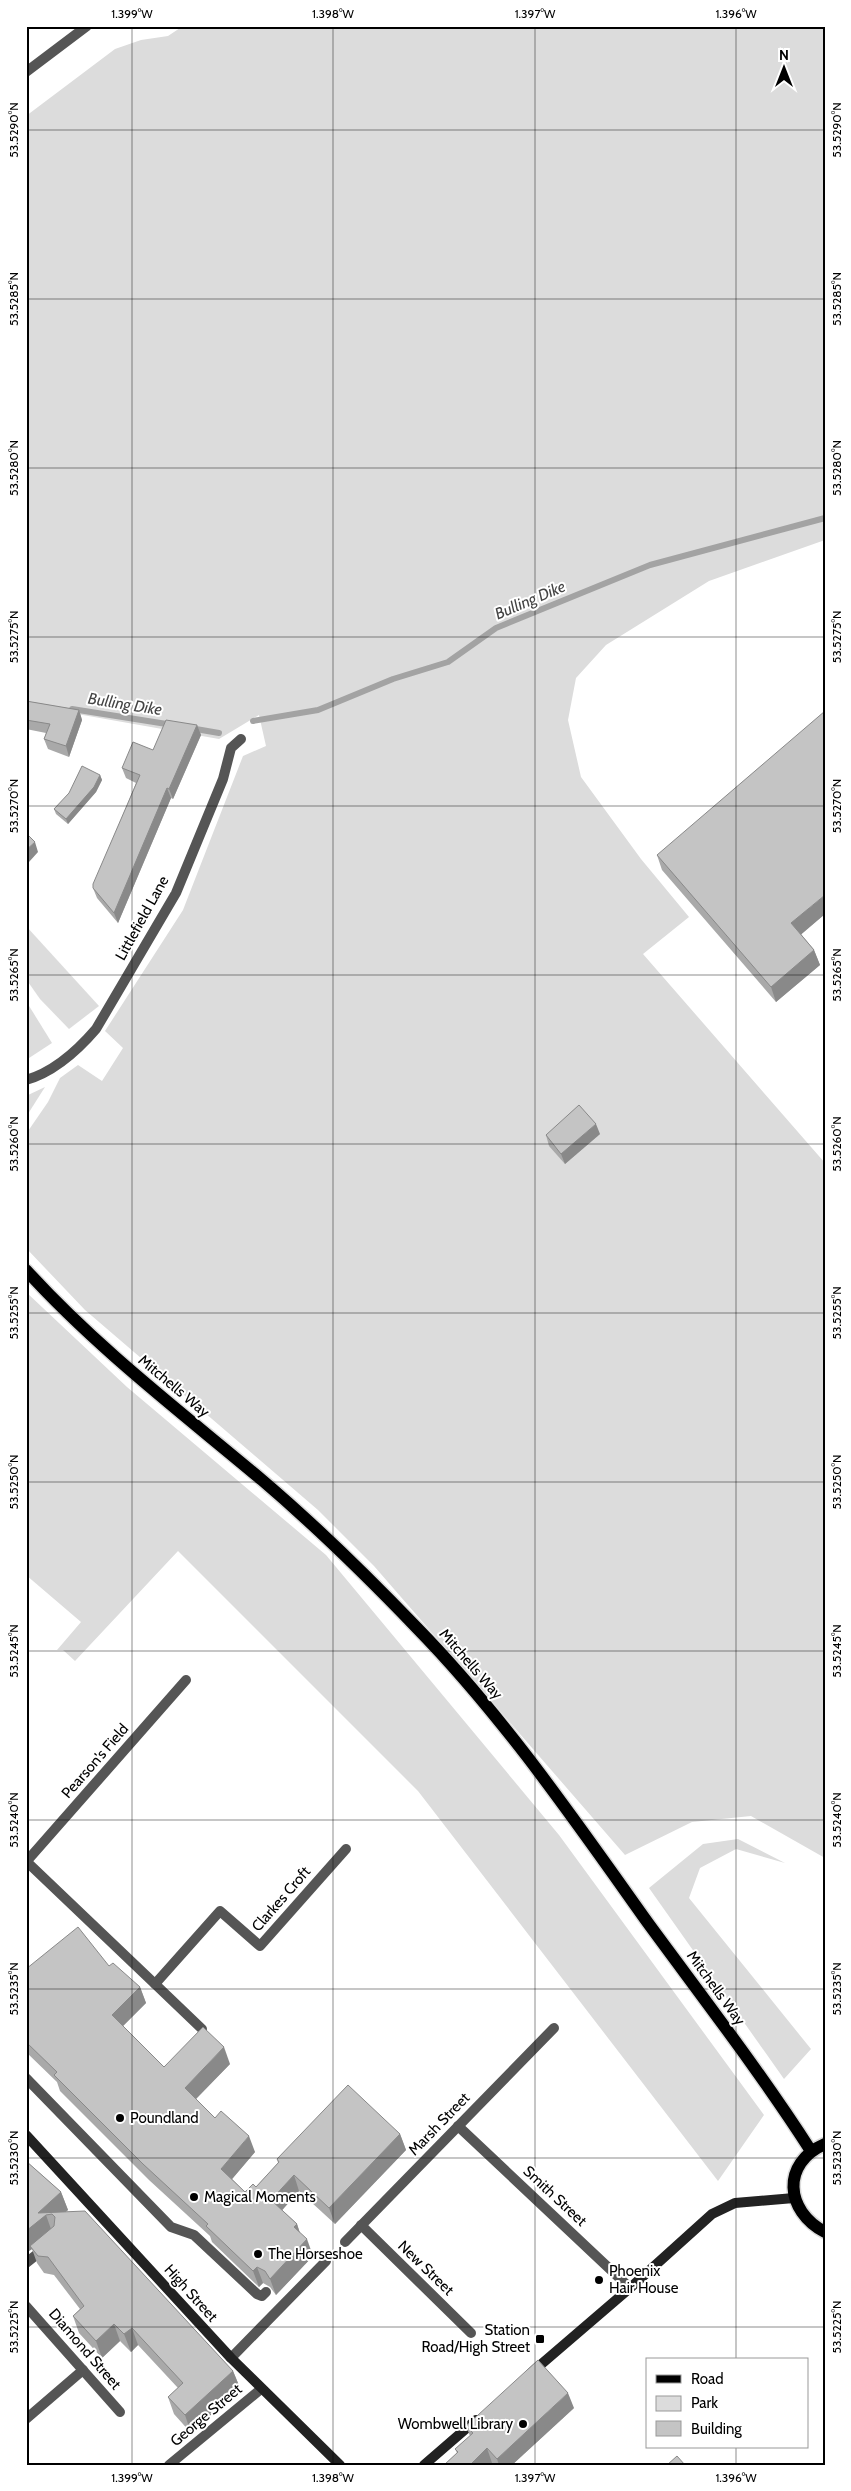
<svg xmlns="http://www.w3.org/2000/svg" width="851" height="2491" viewBox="0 0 851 2491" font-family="Cabin,sans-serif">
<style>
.green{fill:#dcdcdc}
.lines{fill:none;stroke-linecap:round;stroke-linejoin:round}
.stream{stroke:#a3a3a3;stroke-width:6}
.primary-casing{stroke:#dbdbdb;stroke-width:15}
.street{stroke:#555;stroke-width:10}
.secondary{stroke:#222;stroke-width:10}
.primary{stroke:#000;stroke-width:12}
.wall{fill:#a9a9a9}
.shaded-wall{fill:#898989}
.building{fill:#c4c4c4;stroke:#898989}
.ticks{fill:none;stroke:#000;stroke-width:1;stroke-opacity:0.45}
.poi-dot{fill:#000;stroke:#fff;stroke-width:2}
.labels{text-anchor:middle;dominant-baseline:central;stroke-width:4;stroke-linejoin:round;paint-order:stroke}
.street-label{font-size:15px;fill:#000;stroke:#fff}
.poi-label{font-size:15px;fill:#000;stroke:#fff;text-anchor:start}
.water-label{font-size:16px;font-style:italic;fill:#444;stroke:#fff}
.neatline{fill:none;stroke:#000;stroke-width:2}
.ticks-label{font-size:12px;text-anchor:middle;fill:#000}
</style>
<rect width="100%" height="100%" fill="#fff"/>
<g class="green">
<path d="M 183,26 L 825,26 L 825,540 L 709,581 L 606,645 L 576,678 L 568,720 L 581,777 L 641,859 L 689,917 L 643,954 L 825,1163 L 825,1858 L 751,1816 L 692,1822 L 625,1855 L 374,1566 L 318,1510 L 85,1310 L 26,1248 L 26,1134 L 48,1102 L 60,1078 L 78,1065 L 102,1081 L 123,1048 L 105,1031 L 183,910 L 243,756 L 266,746 L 259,715 L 219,739 L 26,705 L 26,116 L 115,49 L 141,40 L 168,36 Z"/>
<path d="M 26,926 L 99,1006 L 69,1029 L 40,999 L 26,979 Z"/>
<path d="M 26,1001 L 52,1043 L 26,1060 Z"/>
<path d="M 45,1087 L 26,1117 L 26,1096 Z"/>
<path d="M 26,1292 L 127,1387 L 326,1555 L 559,1835 L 764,2115 L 718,2181 L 418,1791 L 178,1551 L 75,1661 L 63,1650 L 57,1650 L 81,1622 L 26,1575 Z"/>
<path d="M 738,1839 L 785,1863 L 736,1849 L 700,1868 L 689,1898 L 811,2049 L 784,2079 L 649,1888 L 703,1844 Z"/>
</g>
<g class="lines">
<g class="stream">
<path d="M 72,709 L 173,725"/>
<path d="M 253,721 L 318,710 L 393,679 L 448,662 L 496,628 L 650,565 L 825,518"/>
<path d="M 190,728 L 219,733"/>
</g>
<defs>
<g id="primary">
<path d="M 26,1270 C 97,1348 181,1412 262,1480 C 316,1526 368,1577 417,1628 C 504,1717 576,1822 648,1923 C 703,1998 761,2073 811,2151"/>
<path d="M 825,2144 C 781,2163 785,2211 825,2232"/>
</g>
</defs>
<use href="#primary" class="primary-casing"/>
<g class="street">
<path d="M 26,72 L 87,26"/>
<path d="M 26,1080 C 54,1072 78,1050 96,1029 L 176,893 L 223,779 L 231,748 L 241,739"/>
<path d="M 26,1861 L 155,1984"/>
<path d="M 26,1862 L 186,1680"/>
<path d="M 202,2029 L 155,1984 L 220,1911 L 260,1946 L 346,1849"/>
<path d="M 26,2078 L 171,2227 L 194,2235 L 257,2294 L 262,2296 L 266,2292"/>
<path d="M 458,2126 L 630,2288"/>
<path d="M 361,2225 L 471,2333"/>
<path d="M 345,2242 L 554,2028"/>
<path d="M 26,2263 L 45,2248"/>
<path d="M 26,2306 L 120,2412"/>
<path d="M 231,2358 L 326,2261"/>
<path d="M 26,2419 L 83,2370"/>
<path d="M 169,2465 L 261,2389"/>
</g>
<g class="secondary">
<path d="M 26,2135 L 231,2358 L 340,2465"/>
<path d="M 531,2373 L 630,2288 L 712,2214 L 735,2203 L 794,2198"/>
<path d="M 424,2465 L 476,2420"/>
</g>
<use href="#primary" class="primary"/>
</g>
<g class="wall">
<path d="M 26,701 L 79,710 L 82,720 L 69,757 L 48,749 L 44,739 L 46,733 L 26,729 Z"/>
<path d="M 197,725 L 201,735 L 173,799 L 171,798 L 118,923 L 97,898 L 93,888 L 136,783 L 126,778 L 122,768 Z"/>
<path d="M 100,775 L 102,780 L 96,792 L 68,824 L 56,814 L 54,809 Z"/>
<path d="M 657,855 L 825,914 L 801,934 L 814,950 L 820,965 L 776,1002 L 662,870 Z"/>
<path d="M 600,1134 L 565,1164 L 549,1146 L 546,1135 Z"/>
<path d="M 109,1966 L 140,1987 L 146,2003 L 123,2026 L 164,2067 L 230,2064 L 196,2099 L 215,2118 L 255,2152 L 232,2179 L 245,2192 L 256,2187 L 278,2163 L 277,2159 L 400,2134 L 406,2150 L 335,2224 L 299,2191 L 282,2210 L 297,2224 L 300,2233 L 313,2256 L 276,2295 L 270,2287 L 263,2283 L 259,2287 L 212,2242 L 210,2236 L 149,2180 L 60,2091 L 57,2082 L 26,2052 L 26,1969 Z"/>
<path d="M 26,2161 L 61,2192 L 68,2210 L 65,2212 L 233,2371 L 240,2388 L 191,2433 L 174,2414 L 168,2397 L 178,2388 L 138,2345 L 131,2352 L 120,2341 L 102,2358 L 79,2333 L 73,2316 L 80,2309 L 54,2275 L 44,2273 L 37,2263 L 32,2249 L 29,2251 L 26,2248 Z"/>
<path d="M 574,2408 L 512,2465 L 494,2465 L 492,2463 L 490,2465 L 444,2465 L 457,2453 L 455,2449 L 470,2436 L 466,2426 Z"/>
</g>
<g class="shaded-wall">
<path d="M 79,710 L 82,720 L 69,757 L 66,746 Z"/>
<path d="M 197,725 L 201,735 L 173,799 L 169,789 Z"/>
<path d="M 100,775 L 102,780 L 96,792 L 68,824 L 66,819 Z"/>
<path d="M 167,788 L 171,798 L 118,923 L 114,913 Z"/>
<path d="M 35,842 L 38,852 L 29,862 L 29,871 L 26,865 L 26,850 Z"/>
<path d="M 825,895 L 825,914 L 797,938 L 791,923 Z"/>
<path d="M 814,950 L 820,965 L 776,1002 L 771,987 Z"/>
<path d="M 596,1124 L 600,1134 L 565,1164 L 561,1154 Z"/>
<path d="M 140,1987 L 146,2003 L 118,2031 L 112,2015 Z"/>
<path d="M 224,2047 L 230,2064 L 191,2104 L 185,2088 Z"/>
<path d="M 400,2134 L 406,2150 L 335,2224 L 329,2208 Z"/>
<path d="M 249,2136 L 255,2152 L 227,2185 L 221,2169 Z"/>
<path d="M 294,2175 L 299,2191 L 277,2216 L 271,2200 Z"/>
<path d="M 61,2192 L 68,2210 L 56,2220 L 55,2217 L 52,2214 L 46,2215 L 52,2232 L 30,2246 L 32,2249 L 29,2251 L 26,2243 L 26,2231 L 38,2213 Z"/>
<path d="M 297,2224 L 302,2240 L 294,2227 Z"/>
<path d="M 307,2239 L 313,2256 L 276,2295 L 270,2279 Z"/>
<path d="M 257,2267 L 263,2283 L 259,2287 L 253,2271 Z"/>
<path d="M 114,2324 L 120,2341 L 102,2358 L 96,2341 Z"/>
<path d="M 132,2328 L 138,2345 L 131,2352 L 124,2334 Z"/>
<path d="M 233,2371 L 240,2388 L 191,2433 L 185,2415 Z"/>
<path d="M 568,2393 L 574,2408 L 512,2465 L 499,2465 L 497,2459 Z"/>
<path d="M 487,2448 L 492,2463 L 490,2465 L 470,2465 Z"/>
</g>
<g class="building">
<path d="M 26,701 L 79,710 L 66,746 L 44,739 L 50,724 L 26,720 Z"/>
<path d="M 825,711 L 825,895 L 791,923 L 814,950 L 771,987 L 657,855 Z"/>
<path d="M 166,720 L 197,725 L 169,789 L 167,788 L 114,913 L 93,888 L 93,884 L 140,775 L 122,768 L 133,742 L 153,750 Z"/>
<path d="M 82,766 L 100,775 L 94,787 L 66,819 L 54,809 L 69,793 Z"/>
<path d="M 26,833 L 35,842 L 26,850 Z"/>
<path d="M 579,1105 L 596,1124 L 561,1154 L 546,1135 Z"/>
<path d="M 78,1927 L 109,1966 L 113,1963 L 140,1987 L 112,2015 L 164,2067 L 203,2027 L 224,2047 L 185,2088 L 215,2118 L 221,2111 L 249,2136 L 221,2169 L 245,2192 L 253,2184 L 256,2187 L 279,2162 L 277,2159 L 348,2085 L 400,2134 L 329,2208 L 294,2175 L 271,2200 L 297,2224 L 294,2227 L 307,2239 L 270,2279 L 265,2271 L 257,2267 L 253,2271 L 206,2226 L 208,2224 L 143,2164 L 54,2075 L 57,2072 L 26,2042 L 26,1969 Z"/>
<path d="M 26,2161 L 61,2192 L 38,2213 L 85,2211 L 233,2371 L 185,2415 L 168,2397 L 183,2383 L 132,2328 L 124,2334 L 114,2324 L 96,2341 L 73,2316 L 84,2306 L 48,2257 L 38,2256 L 30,2246 L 54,2226 L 55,2217 L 52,2214 L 46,2215 L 26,2231 Z"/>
<path d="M 538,2360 L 568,2393 L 497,2459 L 487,2448 L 470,2465 L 444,2465 L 458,2452 L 455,2449 L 473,2433 L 466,2426 Z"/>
<path d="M 677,2456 L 685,2465 L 667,2465 Z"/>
</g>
<path class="ticks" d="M 132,26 L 132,2465M 333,26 L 333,2465M 535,26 L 535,2465M 736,26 L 736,2360M 26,130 L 825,130M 26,299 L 825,299M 26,468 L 825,468M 26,637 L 825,637M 26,806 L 825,806M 26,975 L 825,975M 26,1144 L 825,1144M 26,1313 L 825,1313M 26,1482 L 825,1482M 26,1651 L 825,1651M 26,1820 L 825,1820M 26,1989 L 825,1989M 26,2158 L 825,2158M 26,2327 L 825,2327M 736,2447 L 736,2465"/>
<g class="poi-dot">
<circle cx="120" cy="2118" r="5"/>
<circle cx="194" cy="2197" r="5"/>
<circle cx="258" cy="2254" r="5"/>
<circle cx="599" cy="2280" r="5"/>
<rect x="535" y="2334" width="10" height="10" rx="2.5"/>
<circle cx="523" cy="2424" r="5"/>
</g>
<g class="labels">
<g class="street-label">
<text transform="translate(142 918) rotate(-61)">Littlefield Lane</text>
<text transform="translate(174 1386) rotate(40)">Mitchells Way</text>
<text transform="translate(471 1664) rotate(49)">Mitchells Way</text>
<text transform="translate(95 1761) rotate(-49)">Pearson's Field</text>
<text transform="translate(281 1899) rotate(-49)">Clarkes Croft</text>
<text transform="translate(716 1988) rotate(54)">Mitchells Way</text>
<text transform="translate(439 2124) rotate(-46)">Marsh Street</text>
<text transform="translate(555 2196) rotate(43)">Smith Street</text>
<text transform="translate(426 2268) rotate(44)">New Street</text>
<text transform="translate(191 2293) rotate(48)">High Street</text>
<text transform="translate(85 2349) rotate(49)">Diamond Street</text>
<text transform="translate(206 2415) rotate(-40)">George Street</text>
</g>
<g class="poi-label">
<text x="130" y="2118">Poundland</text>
<text x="204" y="2197">Magical Moments</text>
<text x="268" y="2254">The Horseshoe</text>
<text x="609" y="2271">Phoenix<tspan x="609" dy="17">Hair House</tspan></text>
<text x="530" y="2330" text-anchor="end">Station<tspan x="530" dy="17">Road/High Street</tspan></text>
<text x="513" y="2424" text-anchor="end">Wombwell Library</text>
</g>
<g class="water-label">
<text transform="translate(530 600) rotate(-23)">Bulling Dike</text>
<text transform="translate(125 704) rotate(9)">Bulling Dike</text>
</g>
</g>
<rect width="851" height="2491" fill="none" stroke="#ffffff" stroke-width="55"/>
<rect x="646" y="2358" width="162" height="90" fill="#ffffff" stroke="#999999"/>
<rect x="656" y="2375" width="25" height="8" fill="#000000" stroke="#999999"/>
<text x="691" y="2384" font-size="15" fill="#000000">Road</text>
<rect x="656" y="2396" width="25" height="15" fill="#dcdcdc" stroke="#999999"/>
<text x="691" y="2408" font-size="15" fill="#000000">Park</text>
<rect x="656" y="2421" width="25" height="15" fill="#c4c4c4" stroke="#999999"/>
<text x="691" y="2434" font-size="15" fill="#000000">Building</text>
<g transform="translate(784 68)" stroke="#ffffff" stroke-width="4" paint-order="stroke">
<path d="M0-4L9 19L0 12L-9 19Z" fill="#000000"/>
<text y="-8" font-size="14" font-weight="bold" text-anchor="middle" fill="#000000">N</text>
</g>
<rect x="28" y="28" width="796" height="2436" class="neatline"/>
<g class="ticks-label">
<text x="132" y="18">1.399°W</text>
<text x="333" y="18">1.398°W</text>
<text x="535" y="18">1.397°W</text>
<text x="736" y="18">1.396°W</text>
<text transform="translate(14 130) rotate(-90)" y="4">53.5290°N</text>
<text transform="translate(837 130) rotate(-90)" y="4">53.5290°N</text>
<text transform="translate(14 299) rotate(-90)" y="4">53.5285°N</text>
<text transform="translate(837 299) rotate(-90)" y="4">53.5285°N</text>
<text transform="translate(14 468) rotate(-90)" y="4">53.5280°N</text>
<text transform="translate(837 468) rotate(-90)" y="4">53.5280°N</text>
<text transform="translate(14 637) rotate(-90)" y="4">53.5275°N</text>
<text transform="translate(837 637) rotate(-90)" y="4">53.5275°N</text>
<text transform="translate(14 806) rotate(-90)" y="4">53.5270°N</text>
<text transform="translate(837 806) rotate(-90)" y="4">53.5270°N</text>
<text transform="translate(14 975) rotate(-90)" y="4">53.5265°N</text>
<text transform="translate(837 975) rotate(-90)" y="4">53.5265°N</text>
<text transform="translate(14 1144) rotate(-90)" y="4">53.5260°N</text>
<text transform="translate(837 1144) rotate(-90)" y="4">53.5260°N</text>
<text transform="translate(14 1313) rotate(-90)" y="4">53.5255°N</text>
<text transform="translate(837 1313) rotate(-90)" y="4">53.5255°N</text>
<text transform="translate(14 1482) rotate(-90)" y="4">53.5250°N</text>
<text transform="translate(837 1482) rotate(-90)" y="4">53.5250°N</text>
<text transform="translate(14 1651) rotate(-90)" y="4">53.5245°N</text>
<text transform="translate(837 1651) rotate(-90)" y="4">53.5245°N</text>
<text transform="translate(14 1820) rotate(-90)" y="4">53.5240°N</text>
<text transform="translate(837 1820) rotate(-90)" y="4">53.5240°N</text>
<text transform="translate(14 1989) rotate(-90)" y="4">53.5235°N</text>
<text transform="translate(837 1989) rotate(-90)" y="4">53.5235°N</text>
<text transform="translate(14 2158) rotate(-90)" y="4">53.5230°N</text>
<text transform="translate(837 2158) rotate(-90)" y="4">53.5230°N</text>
<text transform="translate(14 2327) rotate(-90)" y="4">53.5225°N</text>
<text transform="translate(837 2327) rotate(-90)" y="4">53.5225°N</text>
<text x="132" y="2482">1.399°W</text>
<text x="333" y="2482">1.398°W</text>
<text x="535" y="2482">1.397°W</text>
<text x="736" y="2482">1.396°W</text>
</g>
</svg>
